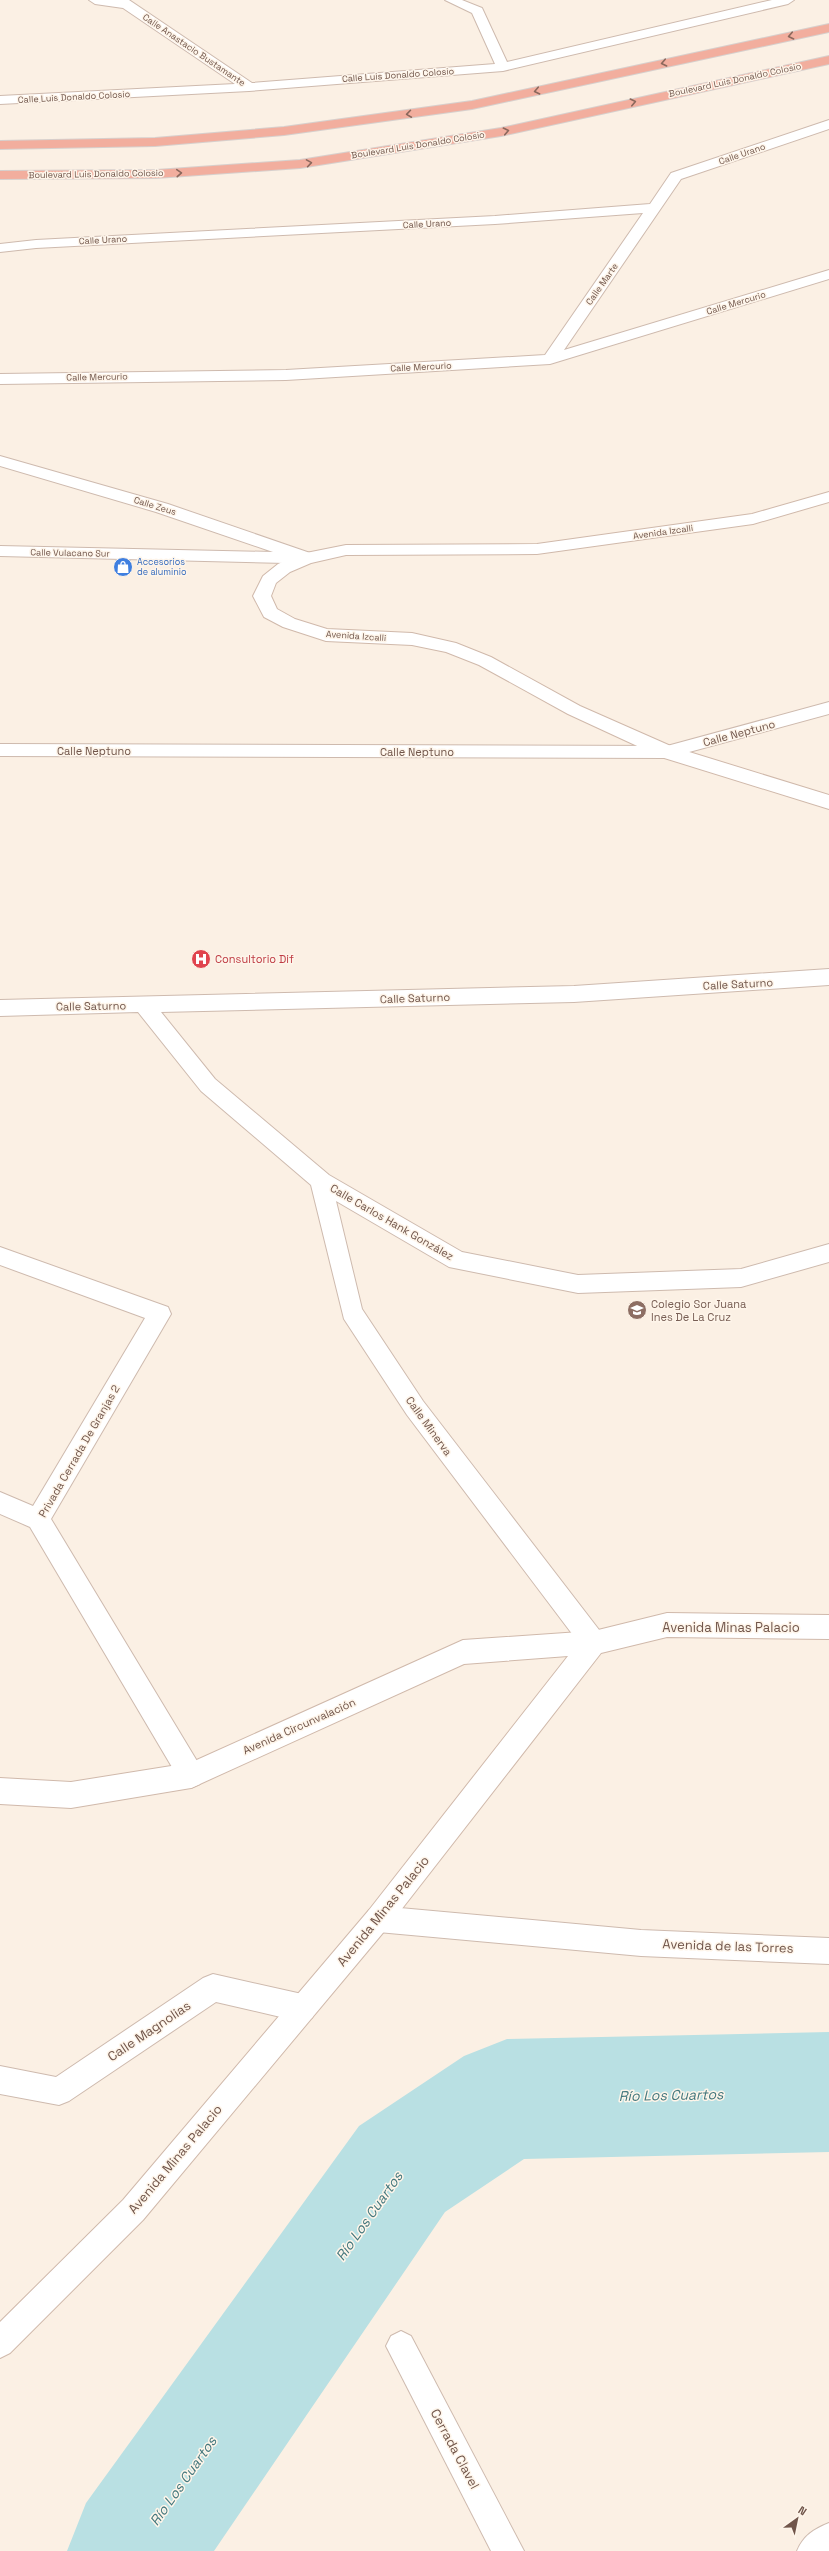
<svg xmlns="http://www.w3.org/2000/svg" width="829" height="2551" viewBox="0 0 829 2551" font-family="'Space Grotesk',sans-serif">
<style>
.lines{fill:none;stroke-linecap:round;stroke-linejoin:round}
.river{fill:#b9e0e3;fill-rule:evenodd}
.street-casing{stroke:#cebaae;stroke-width:2}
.secondary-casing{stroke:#d0b9ab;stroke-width:2}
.highway-casing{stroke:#d7d0cd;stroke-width:2}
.street{fill:#fff;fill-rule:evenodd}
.secondary{fill:#fff;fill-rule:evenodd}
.highway{fill:#f2ae9e;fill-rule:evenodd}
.oneway{stroke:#8b685c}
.labels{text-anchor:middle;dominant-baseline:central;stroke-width:3;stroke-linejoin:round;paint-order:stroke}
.far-street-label{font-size:9px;fill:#71564b;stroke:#fef5ea}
.far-shop-label{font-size:9px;fill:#366cbe;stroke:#fef5ea;text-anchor:start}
.street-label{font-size:11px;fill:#71564b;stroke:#fef5ea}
.health-label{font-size:11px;fill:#be3a42;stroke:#fef5ea;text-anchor:start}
.education-label{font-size:11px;fill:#785e54;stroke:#fef5ea;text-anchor:start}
.near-street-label{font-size:13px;fill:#71564b;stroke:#fef5ea}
.near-water-label{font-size:14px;font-style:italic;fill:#43777d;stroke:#fef5ea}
</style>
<rect width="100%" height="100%" fill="#fbf0e4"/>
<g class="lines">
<path class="river" d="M 829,2032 L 829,2152 L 524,2159 L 445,2212 L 214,2551 L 67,2551 L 86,2503 L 359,2126 L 464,2056 L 507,2039 Z"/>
<defs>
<g id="street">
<path d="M 89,0 L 129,0 L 252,83 L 495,64 L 472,13 L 445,0 L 462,0 L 482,8 L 507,62 L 772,0 L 794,0 L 788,4 L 503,71 L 249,91 L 0,104 L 0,96 L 235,84 L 123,8 L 95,4 Z"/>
<path d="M 829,120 L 829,129 L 681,179 L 564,350 L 829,270 L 829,279 L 550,364 L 286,380 L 0,384 L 0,374 L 286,370 L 545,355 L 643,213 L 495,224 L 36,248 L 0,252 L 0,244 L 36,240 L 495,216 L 650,204 L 671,173 Z"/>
<path d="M 0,456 L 168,504 L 313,554 L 315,558 L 313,562 L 307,563 L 294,559 L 286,563 L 0,556 L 0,546 L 273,552 L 156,512 L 0,466 Z"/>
<path d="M 829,702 L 829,714 L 667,758 L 0,756 L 0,744 L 667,746 Z"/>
<path d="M 829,969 L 829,985 L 574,1002 L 161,1012 L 215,1079 L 329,1175 L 462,1252 L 578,1275 L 741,1269 L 829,1244 L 829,1262 L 741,1287 L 578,1293 L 449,1267 L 336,1201 L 362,1309 L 423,1401 L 603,1635 L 606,1643 L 603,1651 L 594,1655 L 585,1651 L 407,1415 L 344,1319 L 311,1185 L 201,1091 L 138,1012 L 0,1016 L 0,1000 L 574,986 Z"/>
<path d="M 0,1247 L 168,1307 L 171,1314 L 51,1519 L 200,1766 L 204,1775 L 200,1784 L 191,1788 L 182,1784 L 30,1527 L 0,1514 L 0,1492 L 33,1506 L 145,1318 L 0,1265 Z"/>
<path d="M 378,1906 L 641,1930 L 829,1938 L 829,1964 L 641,1956 L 378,1932 L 369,1928 L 365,1919 L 369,1910 Z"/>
<path d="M 213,1974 L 302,1994 L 312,1998 L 316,2008 L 312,2018 L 302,2022 L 216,2002 L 69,2101 L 59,2105 L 0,2094 L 0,2066 L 56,2077 L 203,1978 Z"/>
<path d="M 401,2331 L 411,2336 L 524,2551 L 491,2551 L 386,2346 L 391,2336 Z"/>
<path d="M 829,2523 L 829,2551 L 797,2551 C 803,2536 814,2529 829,2523 Z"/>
</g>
<g id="secondary">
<path d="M 829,492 L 829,502 L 753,524 L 537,554 L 346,555 L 311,563 L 290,572 L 276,583 L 271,596 L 277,609 L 295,619 L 327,629 L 412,633 L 456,643 L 491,657 L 580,706 L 673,747 L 829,795 L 829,809 L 661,757 L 568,714 L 479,665 L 446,652 L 412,645 L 326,641 L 283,627 L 264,617 L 253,596 L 263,576 L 278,564 L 301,554 L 346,545 L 537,544 L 752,514 Z"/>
<path d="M 667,1613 L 829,1615 L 829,1639 L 667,1637 L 601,1653 L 387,1928 L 143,2220 L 10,2353 L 0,2358 L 0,2322 L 123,2200 L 369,1910 L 568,1656 L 464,1664 L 191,1788 L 71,1808 L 0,1804 L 0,1778 L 71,1782 L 190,1763 L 463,1640 L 594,1631 Z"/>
</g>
<g id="highway">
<path d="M 829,24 L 829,32 L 472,109 L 284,135 L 155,146 L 0,149 L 0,141 L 155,138 L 284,127 L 472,101 Z"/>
<path d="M 829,56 L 829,64 L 501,136 L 300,168 L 156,178 L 0,179 L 0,171 L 156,170 L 300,160 L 501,128 Z"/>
</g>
</defs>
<use href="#street" class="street-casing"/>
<use href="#secondary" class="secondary-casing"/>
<use href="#highway" class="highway-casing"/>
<use href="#street" class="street"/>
<use href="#secondary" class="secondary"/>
<use href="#highway" class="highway"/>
</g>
<defs><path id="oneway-chevron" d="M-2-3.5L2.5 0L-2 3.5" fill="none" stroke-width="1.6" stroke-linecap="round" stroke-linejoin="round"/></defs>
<g class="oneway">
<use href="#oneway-chevron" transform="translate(791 36) rotate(168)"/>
<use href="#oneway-chevron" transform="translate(664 63) rotate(168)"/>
<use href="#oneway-chevron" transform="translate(537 91) rotate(168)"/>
<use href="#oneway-chevron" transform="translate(633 102) rotate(-13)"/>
<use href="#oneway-chevron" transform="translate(409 114) rotate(172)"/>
<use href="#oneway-chevron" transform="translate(506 131) rotate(-12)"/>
<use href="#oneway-chevron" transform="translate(309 163) rotate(-9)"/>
<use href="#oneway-chevron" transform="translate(179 173) rotate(-4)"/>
</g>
<defs>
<symbol id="shop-disc" viewBox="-11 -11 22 22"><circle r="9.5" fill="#3f7fe0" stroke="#fef5ea"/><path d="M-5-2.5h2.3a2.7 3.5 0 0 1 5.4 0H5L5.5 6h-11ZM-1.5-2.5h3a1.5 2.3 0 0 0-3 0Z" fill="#fff"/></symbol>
<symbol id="hospital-disc" viewBox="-11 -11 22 22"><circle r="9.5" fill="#e0444e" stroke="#fef5ea"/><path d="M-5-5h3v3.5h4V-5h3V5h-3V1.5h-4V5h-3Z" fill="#fff"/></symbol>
<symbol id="school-disc" viewBox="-11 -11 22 22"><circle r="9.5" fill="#8d6e63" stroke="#fef5ea"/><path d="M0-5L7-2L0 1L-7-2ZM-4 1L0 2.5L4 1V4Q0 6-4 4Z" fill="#fff"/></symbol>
</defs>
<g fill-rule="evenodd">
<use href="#shop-disc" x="112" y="556" width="22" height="22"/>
<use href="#hospital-disc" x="190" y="948" width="22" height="22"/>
<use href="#school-disc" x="626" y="1299" width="22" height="22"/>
</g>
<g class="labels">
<g class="far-street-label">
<text transform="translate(194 50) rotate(34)">Calle Anastacio Bustamante</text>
<text transform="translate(398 75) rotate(-4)">Calle Luis Donaldo Colosio</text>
<text transform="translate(735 80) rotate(-12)">Boulevard Luis Donaldo Colosio</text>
<text transform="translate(74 97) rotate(-3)">Calle Luis Donaldo Colosio</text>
<text transform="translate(418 145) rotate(-9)">Boulevard Luis Donaldo Colosio</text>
<text transform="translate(742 154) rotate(-19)">Calle Urano</text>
<text transform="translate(96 174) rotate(-1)">Boulevard Luis Donaldo Colosio</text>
<text transform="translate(427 224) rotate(-3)">Calle Urano</text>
<text transform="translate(103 240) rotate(-3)">Calle Urano</text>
<text transform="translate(602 284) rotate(-55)">Calle Marte</text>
<text transform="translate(736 303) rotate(-17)">Calle Mercurio</text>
<text transform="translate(421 367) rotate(-3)">Calle Mercurio</text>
<text transform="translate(97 377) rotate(-1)">Calle Mercurio</text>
<text transform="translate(155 506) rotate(17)">Calle Zeus</text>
<text transform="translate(663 532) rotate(-8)">Avenida Izcalli</text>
<text transform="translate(70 553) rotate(1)">Calle Vulacano Sur</text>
<text transform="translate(356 636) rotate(4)">Avenida Izcalli</text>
</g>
<g class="far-shop-label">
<text x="137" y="562">Accesorios<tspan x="137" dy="10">de aluminio</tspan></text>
</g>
<g class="street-label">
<text transform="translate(739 733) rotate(-15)">Calle Neptuno</text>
<text x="94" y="751">Calle Neptuno</text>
<text x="417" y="752">Calle Neptuno</text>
<text transform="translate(738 984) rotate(-3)">Calle Saturno</text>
<text transform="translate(415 998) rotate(-2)">Calle Saturno</text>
<text transform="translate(91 1006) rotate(-1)">Calle Saturno</text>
<text transform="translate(392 1222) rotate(30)">Calle Carlos Hank González</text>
<text transform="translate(429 1426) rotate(54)">Calle Minerva</text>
<text transform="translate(79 1451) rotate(-60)">Privada Cerrada De Granjas 2</text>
<text transform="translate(299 1726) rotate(-24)">Avenida Circunvalación</text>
</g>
<g class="health-label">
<text x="215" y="959">Consultorio Dif</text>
</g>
<g class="education-label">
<text x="651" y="1304">Colegio Sor Juana<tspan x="651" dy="13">Ines De La Cruz</tspan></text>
</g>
<g class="near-street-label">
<text x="731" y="1627">Avenida Minas Palacio</text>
<text transform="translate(383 1911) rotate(-51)">Avenida Minas Palacio</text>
<text transform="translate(728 1946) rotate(2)">Avenida de las Torres</text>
<text transform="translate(149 2031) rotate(-34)">Calle Magnolias</text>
<text transform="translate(175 2159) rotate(-50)">Avenida Minas Palacio</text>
<text transform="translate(455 2449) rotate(62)">Cerrada Clavel</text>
</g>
<g class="near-water-label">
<text transform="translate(671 2095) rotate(-1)">Río Los Cuartos</text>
<text transform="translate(369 2216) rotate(-55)">Río Los Cuartos</text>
<text transform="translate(183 2481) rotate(-55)">Río Los Cuartos</text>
</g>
</g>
<g transform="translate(797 2519) rotate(33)" stroke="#fef5ea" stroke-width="3" paint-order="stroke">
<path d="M0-3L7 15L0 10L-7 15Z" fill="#71564b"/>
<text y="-6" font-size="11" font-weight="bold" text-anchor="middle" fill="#71564b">N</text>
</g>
</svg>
